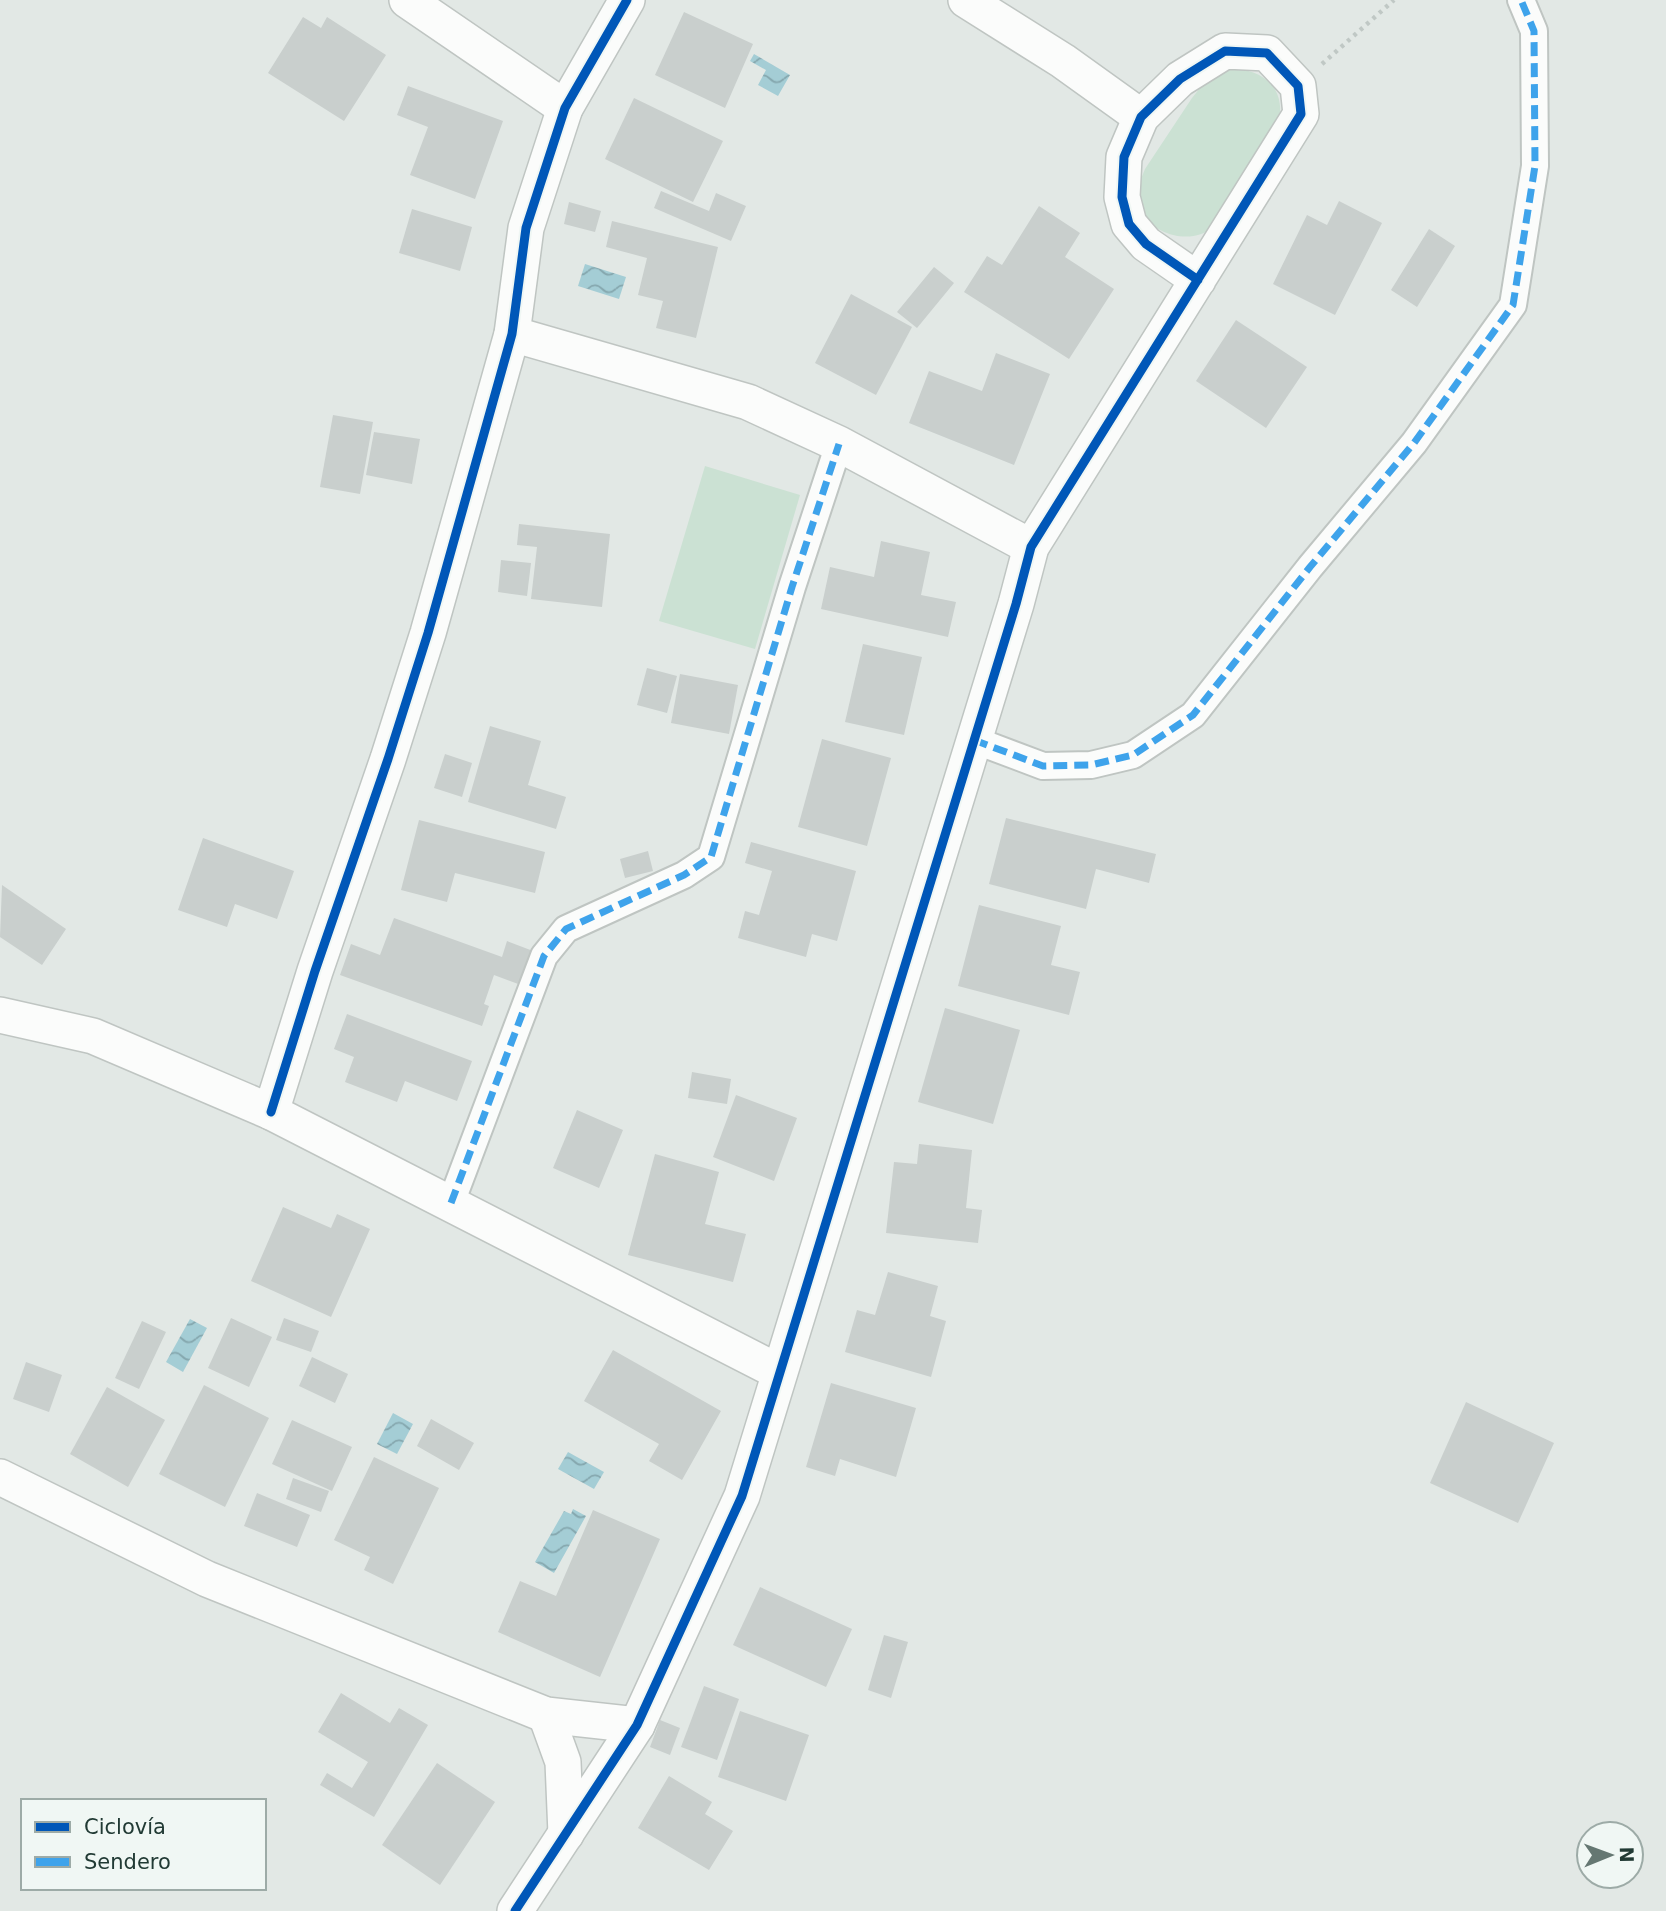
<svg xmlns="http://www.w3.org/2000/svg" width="1666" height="1911" viewBox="0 0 1666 1911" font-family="'DejaVu Sans',sans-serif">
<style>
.green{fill:#cbe1d3}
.water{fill:url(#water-waves)}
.building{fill:#c9cfcd}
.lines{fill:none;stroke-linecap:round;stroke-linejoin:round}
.pedestrian-casing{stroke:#bfc5c2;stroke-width:30}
.minor-casing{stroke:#bfc5c2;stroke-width:38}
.path{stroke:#c0c8c5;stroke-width:4.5;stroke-dasharray:3.5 5;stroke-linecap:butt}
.pedestrian{stroke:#fbfcfb;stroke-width:26}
.minor{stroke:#fbfcfb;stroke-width:35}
.quiet{stroke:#3ea3eb;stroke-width:7;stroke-dasharray:14 7;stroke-linecap:butt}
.cycleway-casing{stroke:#f0f7f4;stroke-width:13}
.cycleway{stroke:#0057b8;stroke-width:9}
</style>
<defs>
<pattern id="water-waves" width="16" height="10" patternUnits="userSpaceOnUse" patternTransform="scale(1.75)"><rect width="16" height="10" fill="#a4cdd5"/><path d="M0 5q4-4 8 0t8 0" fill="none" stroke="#85a7ae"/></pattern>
</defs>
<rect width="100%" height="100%" fill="#e2e8e5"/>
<g class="green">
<path d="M 1230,68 C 1253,69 1278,79 1280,106 C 1282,127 1261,151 1250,168 C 1243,180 1222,220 1213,227 C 1193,245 1156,236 1143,214 C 1139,208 1138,200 1135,194 L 1145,169 L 1192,98 L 1212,73 Z"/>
<path d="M 705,466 L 800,495 L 755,649 L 659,621 Z"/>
</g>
<g class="water">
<path d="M 754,54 L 790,75 L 778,96 L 758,85 L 766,70 L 750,61 Z"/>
<path d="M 585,264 L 626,277 L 619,299 L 578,286 Z"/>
<path d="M 190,1319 L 207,1328 L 183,1372 L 166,1362 Z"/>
<path d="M 393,1413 L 413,1424 L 397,1454 L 377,1444 Z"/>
<path d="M 568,1452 L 604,1472 L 594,1489 L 558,1469 Z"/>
<path d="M 573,1509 L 586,1516 L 554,1573 L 535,1562 L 564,1511 L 571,1514 Z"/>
</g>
<g class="building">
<path d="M 684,12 L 753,44 L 725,108 L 655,75 Z"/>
<path d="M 303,17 L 321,28 L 327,17 L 386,55 L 344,121 L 268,73 Z"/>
<path d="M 408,86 L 503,121 L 475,199 L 410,175 L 428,127 L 397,115 Z"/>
<path d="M 634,98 L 723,141 L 693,202 L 605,159 Z"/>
<path d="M 661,191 L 709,211 L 716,193 L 746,206 L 731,241 L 654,208 Z"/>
<path d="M 1339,201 L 1382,223 L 1335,315 L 1273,284 L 1307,215 L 1327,225 Z"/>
<path d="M 569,202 L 601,211 L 595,232 L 564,224 Z"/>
<path d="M 1039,206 L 1080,233 L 1065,257 L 1114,289 L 1069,359 L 964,292 L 987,256 L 1002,265 Z"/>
<path d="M 412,209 L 472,227 L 460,271 L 399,253 Z"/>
<path d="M 612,221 L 718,247 L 696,338 L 656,328 L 663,301 L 638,295 L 647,258 L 606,247 Z"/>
<path d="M 1429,229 L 1455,246 L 1417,307 L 1391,290 Z"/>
<path d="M 934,267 L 954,283 L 917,328 L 897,312 Z"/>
<path d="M 851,294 L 912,327 L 876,395 L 815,363 Z"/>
<path d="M 1236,320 L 1307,367 L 1266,428 L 1196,381 Z"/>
<path d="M 996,353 L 1050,374 L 1014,465 L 909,423 L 929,371 L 982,391 Z"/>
<path d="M 333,415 L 373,422 L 360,494 L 320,487 Z"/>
<path d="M 374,432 L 420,439 L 412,484 L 366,475 Z"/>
<path d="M 519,524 L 610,534 L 602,607 L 531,599 L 537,547 L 517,545 Z"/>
<path d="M 881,541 L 930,552 L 921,595 L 956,602 L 948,637 L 821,609 L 830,567 L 874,577 Z"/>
<path d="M 501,560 L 531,563 L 527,596 L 498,592 Z"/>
<path d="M 863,644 L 922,657 L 904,735 L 845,722 Z"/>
<path d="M 647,668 L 677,676 L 667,713 L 637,705 Z"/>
<path d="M 680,674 L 738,685 L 729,734 L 671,723 Z"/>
<path d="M 490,726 L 541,741 L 528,785 L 566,797 L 556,829 L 468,802 Z"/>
<path d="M 822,739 L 891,758 L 867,846 L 798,827 Z"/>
<path d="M 445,754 L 472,763 L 462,797 L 434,788 Z"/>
<path d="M 1006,818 L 1156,854 L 1149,883 L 1096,869 L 1086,909 L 989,884 Z"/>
<path d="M 419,820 L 545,852 L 535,893 L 455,873 L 447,902 L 401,890 Z"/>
<path d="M 203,838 L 294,871 L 277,919 L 235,904 L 227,927 L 178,910 Z"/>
<path d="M 751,842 L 856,871 L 837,941 L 812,934 L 806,957 L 738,938 L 745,911 L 759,915 L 772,871 L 745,863 Z"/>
<path d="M 648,851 L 653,871 L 625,878 L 620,859 Z"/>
<path d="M 2,885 L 66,929 L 42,965 L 0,937 Z"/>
<path d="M 979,905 L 1061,926 L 1051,965 L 1080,972 L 1069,1015 L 958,986 Z"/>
<path d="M 394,918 L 502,957 L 507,941 L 533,951 L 521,985 L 494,975 L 484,1004 L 489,1006 L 482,1026 L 340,975 L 351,944 L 380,955 Z"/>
<path d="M 945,1008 L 1020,1030 L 993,1124 L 918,1102 Z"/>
<path d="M 347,1014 L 472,1061 L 457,1101 L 405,1081 L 397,1102 L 345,1082 L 354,1057 L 334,1049 Z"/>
<path d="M 692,1072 L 731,1079 L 727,1104 L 688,1098 Z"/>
<path d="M 736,1095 L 797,1118 L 774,1181 L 713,1157 Z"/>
<path d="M 577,1110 L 623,1130 L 599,1188 L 553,1168 Z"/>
<path d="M 919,1144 L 972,1150 L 966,1208 L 982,1210 L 978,1243 L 886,1233 L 894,1162 L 917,1164 Z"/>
<path d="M 655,1154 L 719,1172 L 705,1224 L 746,1234 L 733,1282 L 628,1255 Z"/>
<path d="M 283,1207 L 331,1228 L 337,1214 L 370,1229 L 331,1317 L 251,1281 Z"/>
<path d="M 888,1272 L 938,1286 L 930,1316 L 946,1321 L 931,1377 L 845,1352 L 857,1310 L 875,1315 Z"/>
<path d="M 231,1318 L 272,1337 L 249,1387 L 208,1368 Z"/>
<path d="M 284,1318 L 319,1331 L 311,1352 L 276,1340 Z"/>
<path d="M 142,1321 L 166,1332 L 139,1389 L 115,1378 Z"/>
<path d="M 613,1350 L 721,1411 L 682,1480 L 649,1461 L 659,1444 L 584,1401 Z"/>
<path d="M 312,1357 L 348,1374 L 335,1403 L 299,1386 Z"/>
<path d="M 26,1362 L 62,1375 L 49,1412 L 13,1399 Z"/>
<path d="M 831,1383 L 916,1408 L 896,1477 L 840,1459 L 835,1476 L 806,1467 Z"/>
<path d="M 204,1385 L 269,1418 L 225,1507 L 159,1474 Z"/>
<path d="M 107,1387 L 165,1420 L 128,1487 L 70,1454 Z"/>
<path d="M 1466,1402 L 1554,1443 L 1518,1523 L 1430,1483 Z"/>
<path d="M 431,1419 L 474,1443 L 459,1470 L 417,1446 Z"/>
<path d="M 292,1420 L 352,1447 L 332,1491 L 272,1464 Z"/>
<path d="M 374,1457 L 439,1488 L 393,1584 L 364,1570 L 370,1557 L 334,1540 Z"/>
<path d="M 293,1478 L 329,1491 L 321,1512 L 286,1499 Z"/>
<path d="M 257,1493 L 310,1515 L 297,1547 L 244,1526 Z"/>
<path d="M 593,1510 L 660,1539 L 600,1677 L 498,1632 L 520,1581 L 556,1596 Z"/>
<path d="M 760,1587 L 852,1629 L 826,1687 L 733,1645 Z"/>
<path d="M 884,1635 L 908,1642 L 891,1698 L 868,1690 Z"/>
<path d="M 704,1686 L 739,1699 L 717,1760 L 681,1747 Z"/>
<path d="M 341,1693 L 390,1723 L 399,1708 L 428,1725 L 374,1817 L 320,1785 L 327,1773 L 352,1788 L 368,1762 L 318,1732 Z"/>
<path d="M 740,1711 L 809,1735 L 786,1801 L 718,1777 Z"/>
<path d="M 660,1720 L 680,1728 L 670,1755 L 650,1747 Z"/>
<path d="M 437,1763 L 495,1802 L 440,1885 L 382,1845 Z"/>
<path d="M 669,1776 L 712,1802 L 705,1814 L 733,1831 L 709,1870 L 638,1828 Z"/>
</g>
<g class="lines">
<defs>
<g id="pedestrian">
<path d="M 974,740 L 1043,766 L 1091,765 L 1133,755 L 1193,715 L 1310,567 L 1414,443 L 1513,305 L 1535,166 L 1534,31 L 1521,0"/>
<path d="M 451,1203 L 544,956 L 566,929 L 684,875 L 711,857 L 792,587 L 839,444"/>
</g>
<g id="minor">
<path d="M 407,0 L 565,108"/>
<path d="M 966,0 L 1063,61 L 1141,117"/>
<path d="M 512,334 L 748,402 L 839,444 L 1031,547"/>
<path d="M 0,1015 L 93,1036 L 271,1112 L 779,1372"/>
<path d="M 271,1112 L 315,971 L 388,759 L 428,633 L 512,334 L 526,228 L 565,108 L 627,0"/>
<path d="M 0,1477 L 207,1579 L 546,1715 L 637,1725"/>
<path d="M 546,1715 L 563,1762 L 566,1834"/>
<path d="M 515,1911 L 637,1725 L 742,1496 L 1016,604 L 1031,547 L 1301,114 L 1298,86 L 1267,53 L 1225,51 L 1180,79 L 1141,117 L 1124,157 L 1122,197 L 1129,224 L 1146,244 L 1198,280"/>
</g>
</defs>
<use href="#pedestrian" class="pedestrian-casing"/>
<use href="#minor" class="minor-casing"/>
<path class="path" d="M 1322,64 L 1394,0"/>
<use href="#pedestrian" class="pedestrian"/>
<use href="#minor" class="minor"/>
<g class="quiet">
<path d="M 974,740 L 1043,766 L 1091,765 L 1133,755 L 1193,715 L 1310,567 L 1414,443 L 1513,305 L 1535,166 L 1534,31 L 1521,0"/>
<path d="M 451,1203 L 544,956 L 566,929 L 684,875 L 711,857 L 792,587 L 839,444"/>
</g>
<defs>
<g id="cycleway">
<path d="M 271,1112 L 315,971 L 388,759 L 428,633 L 512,334 L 526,228 L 565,108 L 627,0"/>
<path d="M 515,1911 L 637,1725 L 742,1496 L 1016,604 L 1031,547 L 1301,114 L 1298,86 L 1267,53 L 1225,51 L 1180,79 L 1141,117 L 1124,157 L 1122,197 L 1129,224 L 1146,244 L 1198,280"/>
</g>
</defs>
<use href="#cycleway" class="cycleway-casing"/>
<use href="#cycleway" class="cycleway"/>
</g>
<rect x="21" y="1799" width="245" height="91" fill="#f0f7f4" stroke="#9daba7" stroke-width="2"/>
<rect x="35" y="1822" width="35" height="10" fill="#0057b8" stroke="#9daba7" stroke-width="2"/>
<text x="84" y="1834" font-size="21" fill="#213a34">Ciclovía</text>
<rect x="35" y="1857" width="35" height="10" fill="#3ea3eb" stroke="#9daba7" stroke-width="2"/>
<text x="84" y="1869" font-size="21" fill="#213a34">Sendero</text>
<g transform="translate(1610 1855) rotate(89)"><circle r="33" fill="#f0f7f4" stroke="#9daba7" stroke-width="2"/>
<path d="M0-5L12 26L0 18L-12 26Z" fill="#657772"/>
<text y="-10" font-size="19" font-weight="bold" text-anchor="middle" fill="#213a34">N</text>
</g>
</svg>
